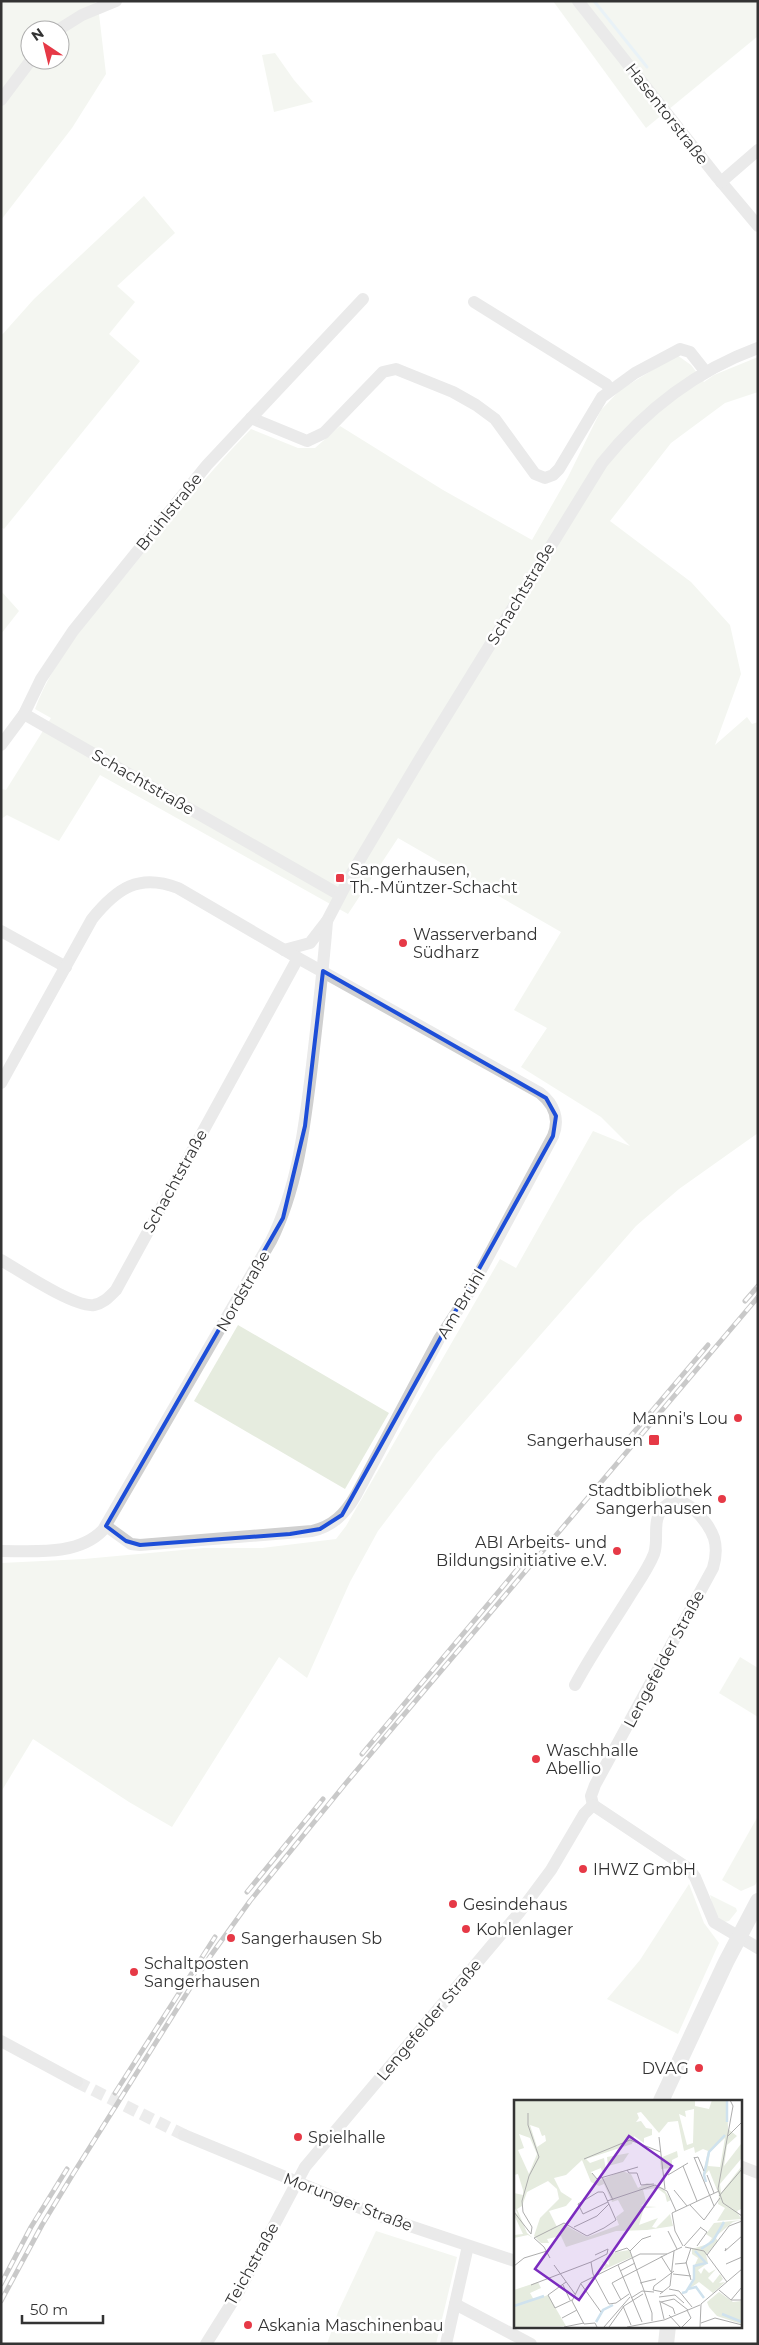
<svg xmlns="http://www.w3.org/2000/svg" width="759" height="2345" viewBox="0 0 759 2345" font-family="Montserrat,sans-serif">
<style>
.green{fill:#e6ecdf;fill-rule:evenodd}
.lines{fill:none;stroke-linecap:round;stroke-linejoin:round}
.stream{stroke:#cfe2ee;stroke-width:3}
.minor-tunnel{stroke:#d6d6d6;stroke-width:12;stroke-dasharray:12 6;stroke-linecap:butt}
.minor{stroke:#d0d0d0;stroke-width:12}
.tertiary{stroke:#d0d0d0;stroke-width:16}
.rail-casing{stroke:#888;stroke-width:5}
.rail{stroke:#fff;stroke-width:3;stroke-dasharray:9;stroke-linecap:butt}
.marked{fill:none;stroke:#1d4ed8;stroke-width:4;stroke-linejoin:round}
.poi-dot{fill:#e63946;stroke:#fff;stroke-width:2}
.labels{text-anchor:middle;dominant-baseline:central;stroke-width:5;stroke-linejoin:round;paint-order:stroke}
.street-label{font-size:16px;fill:#333;stroke:#fff}
.poi-label{font-size:16px;fill:#333;stroke:#fff;text-anchor:start}
.inset-river{fill:none;stroke:#cfe2ee;stroke-width:2.5}
.inset-road{fill:none;stroke:#adadad;stroke-width:1}
.view{fill:#7b2cbf;fill-opacity:0.15;stroke:#7b2cbf;stroke-width:2.5}
.inset-edge{fill:none;stroke:#333;stroke-width:2.5}
</style>
<rect width="100%" height="100%" fill="#fff"/>
<g class="green">
<path d="M 1,1 L 94,1 L 99,14 L 106,74 L 72,128 L 1,220 ZM 30,30 L 60,30 L 60,60 L 30,60 Z"/>
<path d="M 553,1 L 758,1 L 758,36 L 646,128 Z"/>
<path d="M 275,53 L 294,80 L 313,102 L 274,112 L 262,55 Z"/>
<path d="M 144,196 L 175,233 L 117,286 L 135,302 L 109,334 L 140,361 L 4,529 L 1,527 L 1,336 L 34,299 Z"/>
<path d="M 677,355 L 691,365 L 704,382 L 714,375 L 758,357 L 758,392 L 725,403 L 671,443 L 610,521 L 691,582 L 730,625 L 741,674 L 715,745 L 747,717 L 752,724 L 758,722 L 758,1133 L 679,1189 L 636,1226 L 437,1453 L 378,1531 L 350,1582 L 307,1678 L 279,1657 L 172,1827 L 129,1802 L 33,1739 L 1,1792 L 1,1563 L 84,1559 L 204,1548 L 262,1548 L 336,1539 L 346,1526 L 500,1259 L 516,1268 L 593,1131 L 630,1146 L 601,1117 L 521,1067 L 547,1028 L 514,1010 L 561,932 L 398,838 L 348,914 L 100,775 L 59,841 L 7,815 L 1,819 L 1,789 L 6,790 L 51,718 L 35,709 C 55,656 94,613 129,571 C 169,522 207,474 251,429 L 298,448 L 315,448 L 340,426 L 443,490 L 532,540 L 568,477 L 601,410 L 620,390 Z"/>
<path d="M 1,591 L 19,611 L 1,634 Z"/>
<path d="M 238,1325 L 389,1413 L 345,1489 L 194,1401 Z"/>
<path d="M 740,1657 L 758,1668 L 758,1717 L 719,1693 Z"/>
<path d="M 758,1816 L 758,1880 L 755,1885 L 741,1891 L 722,1880 Z"/>
<path d="M 689,1884 L 704,1923 L 719,1943 L 678,2034 L 607,1999 L 640,1960 Z"/>
<path d="M 710,1895 L 736,1908 L 737,1911 L 729,1921 L 724,1922 L 719,1918 L 714,1911 Z"/>
<path d="M 376,2231 L 457,2257 L 436,2344 L 327,2344 L 338,2312 Z"/>
</g>
<g class="lines">
<path class="stream" d="M 594,1 L 647,67"/>
<path class="minor-tunnel" d="M 77,2082 L 184,2135"/>
<g class="minor">
<path d="M 578,1 L 717,177 L 758,226"/>
<path d="M 58,30 L 82,15 L 116,1"/>
<path d="M 1,100 L 31,60"/>
<path d="M 721,182 L 758,150"/>
<path d="M 474,302 L 606,384 L 610,389"/>
<path d="M 251,418 L 307,441 L 324,433 L 383,372 L 396,369 L 453,392 L 476,405 L 495,419 L 535,474 L 545,478 L 553,475 L 559,469 L 602,397 L 635,373 L 680,349 L 690,352 L 705,371"/>
<path d="M 24,714 L 340,895"/>
<path d="M 1,745 L 24,714 L 41,679 L 73,631 L 207,465 L 363,299"/>
<path d="M 1,931 L 66,967"/>
<path d="M 284,950 L 310,943 L 327,921 L 352,873 L 421,757 L 602,463 C 644,411 695,371 758,348"/>
<path d="M 1,1083 L 92,919 C 117,888 139,873 178,888 L 298,958 L 540,1093 C 554,1104 560,1119 553,1136 L 467,1296 L 439,1339 L 356,1495 C 345,1514 333,1526 312,1531 L 140,1545 L 131,1544 L 106,1526"/>
<path d="M 1,1260 C 20,1271 75,1308 94,1305 C 104,1303 109,1297 116,1290 L 298,958"/>
<path d="M 1,1551 C 34,1551 78,1556 103,1530 L 271,1241 C 297,1189 304,1131 311,1074 C 317,1023 323,972 327,921"/>
<path d="M 575,1685 C 591,1655 611,1626 629,1597 C 637,1584 648,1569 654,1554 C 660,1537 649,1517 668,1504 C 685,1492 709,1523 714,1538 C 717,1548 716,1558 713,1568 L 595,1785 L 591,1796 L 593,1805"/>
<path d="M 593,1805 L 689,1869 L 695,1877 L 714,1922 L 758,1948"/>
<path d="M 1,2041 L 77,2082"/>
<path d="M 184,2135 L 377,2215 L 515,2261"/>
<path d="M 740,2166 L 758,2173"/>
<path d="M 455,2304 L 531,2344"/>
<path d="M 206,2344 L 238,2293 L 305,2167 L 519,1913 L 551,1870 L 584,1814 L 593,1805"/>
<path d="M 446,2344 L 468,2246"/>
</g>
<g class="tertiary">
<path d="M 661,2101 L 726,1962 L 758,1901"/>
<path d="M 666,2344 L 668,2326"/>
</g>
<defs>
<g id="rail">
<path d="M 745,1301 L 758,1286"/>
<path d="M 628,1439 L 708,1345"/>
<path d="M 362,1754 L 526,1559"/>
<path d="M 247,1892 L 323,1799"/>
<path d="M 115,2093 L 215,1937"/>
<path d="M 1,2284 L 31,2227 L 67,2169"/>
<path d="M 1,2301 L 42,2225 L 73,2174 L 209,1958 L 250,1901 L 346,1783 L 758,1297"/>
</g>
</defs>
<use href="#rail" class="rail-casing"/>
<use href="#rail" class="rail"/>
</g>
<path d="M0 0H759V2345H0ZM 323,971 L 546,1098 L 556,1116 L 553,1136 L 342,1515 L 320,1529 L 290,1534 L 140,1545 L 126,1541 L 106,1526 L 283,1218 L 305,1126 Z" fill="#fff" fill-opacity=".55" fill-rule="evenodd"/>
<path class="marked" d="M 323,971 L 546,1098 L 556,1116 L 553,1136 L 342,1515 L 320,1529 L 290,1534 L 140,1545 L 126,1541 L 106,1526 L 283,1218 L 305,1126 Z"/>
<g class="poi-dot">
<rect x="335" y="873" width="10" height="10" rx="2.5"/>
<circle cx="403" cy="943" r="5"/>
<circle cx="738" cy="1418" r="5"/>
<rect x="648" y="1434" width="12" height="12" rx="2.5"/>
<circle cx="722" cy="1499" r="5"/>
<circle cx="617" cy="1551" r="5"/>
<circle cx="536" cy="1759" r="5"/>
<circle cx="583" cy="1869" r="5"/>
<circle cx="453" cy="1904" r="5"/>
<circle cx="466" cy="1929" r="5"/>
<circle cx="231" cy="1938" r="5"/>
<circle cx="134" cy="1972" r="5"/>
<circle cx="699" cy="2068" r="5"/>
<circle cx="298" cy="2137" r="5"/>
<circle cx="248" cy="2325" r="5"/>
</g>
<g class="labels">
<g class="street-label">
<text transform="translate(667 114) rotate(52)">Hasentorstraße</text>
<text transform="translate(169 512) rotate(-51)">Brühlstraße</text>
<text transform="translate(521 594) rotate(-59)">Schachtstraße</text>
<text transform="translate(143 782) rotate(30)">Schachtstraße</text>
<text transform="translate(175 1181) rotate(-61)">Schachtstraße</text>
<text transform="translate(243 1291) rotate(-60)">Nordstraße</text>
<text transform="translate(461 1304) rotate(-59)">Am Brühl</text>
<text transform="translate(664 1659) rotate(-62)">Lengefelder Straße</text>
<text transform="translate(429 2020) rotate(-50)">Lengefelder Straße</text>
<text transform="translate(348 2202) rotate(21)">Morunger Straße</text>
<text transform="translate(252 2264) rotate(-61)">Teichstraße</text>
</g>
<g class="poi-label">
<text x="350" y="869">Sangerhausen,<tspan x="350" dy="18">Th.-Müntzer-Schacht</tspan></text>
<text x="413" y="934">Wasserverband<tspan x="413" dy="18">Südharz</tspan></text>
<text x="728" y="1418" text-anchor="end">Manni's Lou</text>
<text x="643" y="1440" text-anchor="end">Sangerhausen</text>
<text x="712" y="1490" text-anchor="end">Stadtbibliothek<tspan x="712" dy="18">Sangerhausen</tspan></text>
<text x="607" y="1542" text-anchor="end">ABI Arbeits- und<tspan x="607" dy="18">Bildungsinitiative e.V.</tspan></text>
<text x="546" y="1750">Waschhalle<tspan x="546" dy="18">Abellio</tspan></text>
<text x="593" y="1869">IHWZ GmbH</text>
<text x="463" y="1904">Gesindehaus</text>
<text x="476" y="1929">Kohlenlager</text>
<text x="241" y="1938">Sangerhausen Sb</text>
<text x="144" y="1963">Schaltposten<tspan x="144" dy="18">Sangerhausen</tspan></text>
<text x="689" y="2068" text-anchor="end">DVAG</text>
<text x="308" y="2137">Spielhalle</text>
<text x="258" y="2325">Askania Maschinenbau</text>
</g>
</g>
<g transform="translate(514 2100)">
<rect width="228" height="228" fill="#fff"/>
<path d="M 0,0 L 181,0 L 181,6 L 195,9 L 198,0 L 213,0 L 214,29 L 223,36 L 213,45 L 210,66 L 227,44 L 227,59 L 206,84 L 207,93 L 227,67 L 227,109 L 223,111 L 227,119 L 203,121 L 211,108 L 204,104 L 205,95 L 195,70 L 190,76 L 189,73 L 194,51 L 189,49 L 181,53 L 180,47 L 170,51 L 164,21 L 154,22 L 145,33 L 127,12 L 123,13 L 125,18 L 122,22 L 127,21 L 132,28 L 138,29 L 138,35 L 130,38 L 130,43 L 120,36 L 118,44 L 72,59 L 76,63 L 90,58 L 92,71 L 88,72 L 87,68 L 77,72 L 84,81 L 108,71 L 117,74 L 124,88 L 133,83 L 149,88 L 157,100 L 153,102 L 151,94 L 143,88 L 129,90 L 132,101 L 127,106 L 143,107 L 130,108 L 125,125 L 144,118 L 138,127 L 142,128 L 156,114 L 159,126 L 133,130 L 102,131 L 52,147 L 47,136 L 33,139 L 35,143 L 27,143 L 20,136 L 26,118 L 45,99 L 43,89 L 34,81 L 13,92 L 8,106 L 3,109 L 13,133 L 19,138 L 14,135 L 0,138 L 0,135 L 9,134 L 0,115 L 0,111 L 4,115 L 0,106 L 0,93 L 9,95 L 9,90 L 4,74 L 0,75 ZM 180,9 L 179,43 L 173,45 L 165,14 L 172,17 L 171,11 ZM 16,25 L 25,28 L 28,36 L 31,35 L 32,41 L 23,47 ZM 5,34 L 16,38 L 23,54 L 15,74 L 4,50 L 10,48 ZM 211,38 L 206,67 L 194,66 L 196,52 ZM 68,60 L 77,82 L 85,86 L 90,84 L 98,102 L 104,100 L 110,111 L 102,117 L 105,125 L 73,137 L 49,124 L 43,127 L 35,111 L 52,106 L 58,99 L 47,92 L 40,78 L 52,75 ZM 163,51 L 164,57 L 158,60 L 158,68 L 147,69 L 146,58 ZM 115,53 L 109,62 L 94,66 L 93,57 ZM 227,120 L 219,122 L 201,137 L 204,141 L 192,155 L 194,163 L 184,170 L 187,174 L 190,168 L 195,173 L 202,169 L 194,178 L 199,183 L 206,174 L 209,179 L 205,183 L 211,182 L 199,193 L 185,182 L 175,189 L 181,179 L 179,169 L 184,158 L 178,154 L 178,149 L 194,144 L 198,138 L 192,134 L 200,123 ZM 115,150 L 118,157 L 82,173 L 91,167 L 88,161 L 95,165 L 94,158 L 98,153 ZM 24,182 L 27,188 L 16,193 L 20,200 L 34,195 L 52,226 L 0,227 L 0,190 ZM 205,192 L 219,202 L 227,201 L 227,224 L 203,216 L 195,207 L 193,202 Z" fill="#e6ecdf" fill-rule="evenodd"/>
<path class="inset-river" d="M 213,0 L 213,22M 192,82 L 190,75 L 195,52 L 211,35M 187,149 L 199,141 L 210,122M 174,189 L 182,187 L 190,198M 168,193 L 172,192 L 180,179 L 180,166 L 192,163 L 181,151M 0,206 L 30,196M 208,214 L 228,222M 82,222 L 89,210 L 99,205"/>
<path class="inset-road" d="M 216,0 L 219,6 L 204,89 L 209,103 L 228,116M 14,13 L 14,25 L 25,57 L 15,76 L 8,101 L 9,112 L 18,127 L 17,134M 214,36 L 228,22M 145,37 L 151,89M 180,57 L 200,106M 180,58 L 184,57 L 190,71M 70,59 L 116,40 L 147,52M 169,66 L 183,101M 113,70 L 115,73 L 123,73 L 127,85 L 140,84M 78,73 L 83,79 L 124,67M 154,75 L 174,63M 193,75 L 200,93M 88,77 L 99,100M 160,90 L 173,106M 205,96 L 228,69M 93,101 L 141,85 L 153,91 L 162,111M 176,105 L 190,120 L 206,98M 0,112 L 17,134M 60,127 L 83,116 L 95,104M 154,131 L 163,149M 20,138 L 50,123 L 73,136 L 90,128 L 102,120 L 90,93 L 89,92 L 84,92 L 64,104 L 69,114 L 94,102M 20,138 L 30,147 L 36,158M 169,146 L 161,131 L 158,113 L 205,91M 170,146 L 187,127M 183,146 L 193,132 L 186,127M 171,147 L 190,151 L 213,182M 212,148 L 211,151 L 228,136M 116,151 L 128,139 L 137,136M 101,152 L 113,148 L 116,151 L 138,213 L 138,221M 193,155 L 215,126 L 228,121M 147,156 L 157,172M 77,162 L 79,174 L 95,204 L 102,203 L 115,194M 172,162 L 177,180M 161,164 L 172,163 L 177,148M 212,164 L 228,157M 40,165 L 61,194M 104,165 L 128,222M 0,166 L 10,158 L 33,151M 106,171 L 121,163M 159,174 L 177,176M 109,177 L 153,154M 52,182 L 34,195 L 41,208 L 58,200M 126,183 L 142,179M 67,184 L 87,212M 17,185 L 77,162 L 93,154 L 94,149 L 81,155M 49,185 L 56,200M 155,189 L 165,191 L 178,207M 205,190 L 217,200 L 228,200M 149,192 L 139,190 L 140,186 L 160,171M 146,194 L 156,186 L 160,151M 145,197 L 161,195 L 170,203M 117,198 L 128,191 L 140,192M 107,200 L 98,183 L 109,177M 217,200 L 228,187M 145,201 L 159,208 L 161,214M 146,202 L 150,219M 147,202 L 160,199 L 174,210M 109,206 L 117,225M 155,215 L 166,227M 48,218 L 63,210M 150,220 L 186,205M 187,223 L 201,218 L 228,225M 50,227 L 70,223M 83,227 L 81,223 L 70,224 L 58,201 L 67,183 L 126,154 L 153,154 L 168,147M 90,227 L 116,197M 95,227 L 110,206 L 129,194M 113,227 L 150,220M 168,227 L 177,218 L 173,210M 186,227 L 187,204 L 228,169"/>
<path class="view" d="M 115,36 L 158,66 L 65,200 L 21,169 Z"/>
<rect width="228" height="228" class="inset-edge"/>
</g>
<rect width="759" height="2345" fill="none" stroke="#333333" stroke-width="5"/>
<g transform="translate(45 45) rotate(325)"><circle r="24" fill="#ffffff" stroke="#adadad"/>
<path d="M0-4L9 19L0 12L-9 19Z" fill="#e63946"/>
<text y="-8" font-size="14" font-weight="bold" text-anchor="middle" fill="#333333">N</text>
</g>
<path d="M22 2315v8h81v-8" fill="none" stroke="#333333" stroke-width="2.5"/>
<text x="30" y="2315" font-size="15" fill="#333333" stroke="#ffffff" stroke-width="4" paint-order="stroke">50 m</text>
</svg>
